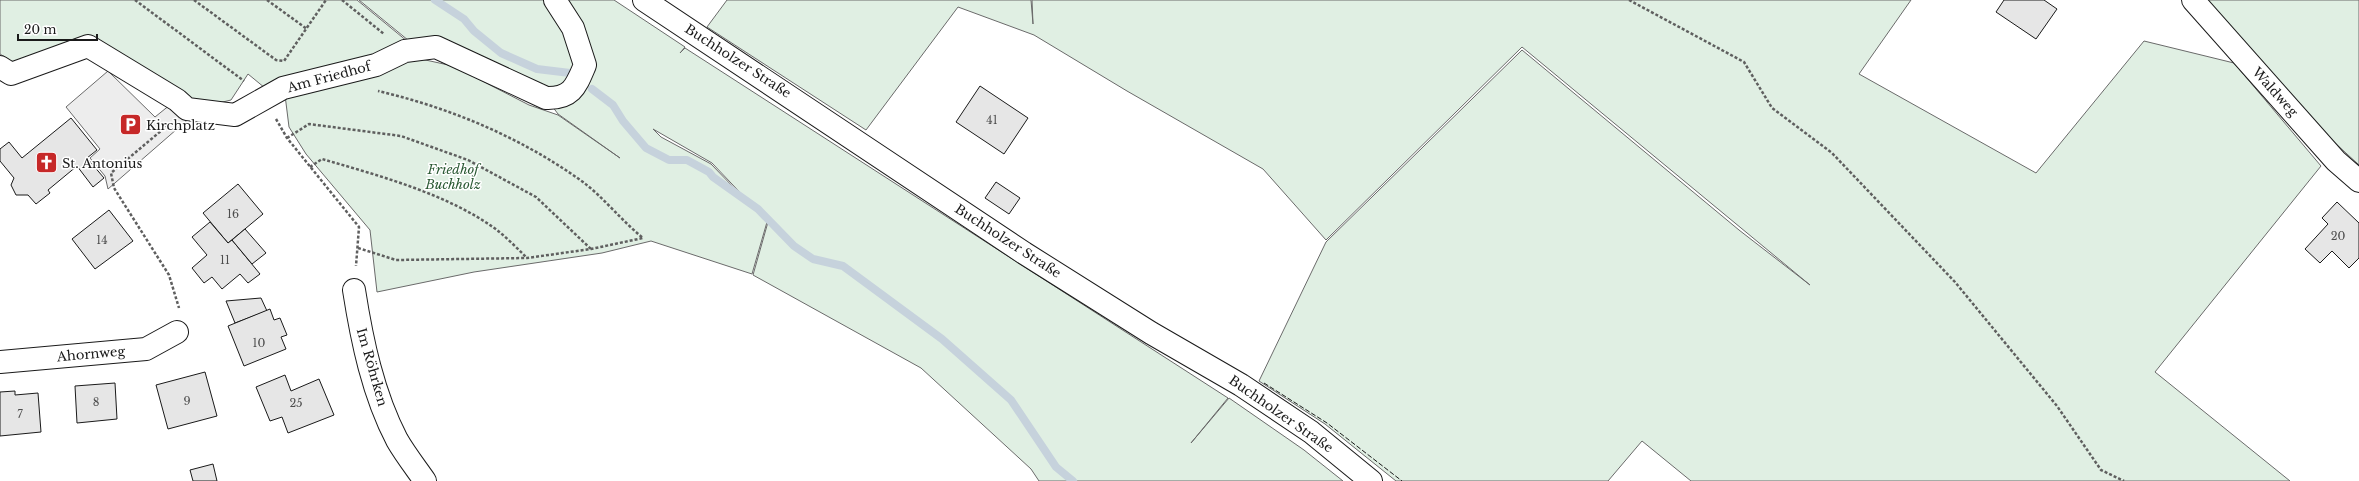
<svg xmlns="http://www.w3.org/2000/svg" width="2359" height="481" viewBox="0 0 2359 481" font-family="'Libre Baskerville',serif">
<style>
.green{fill:#e0efe3;stroke:#6a6a6a}
.parking{fill:#ededed;stroke:#6a6a6a}
.lines{fill:none;stroke-linecap:round;stroke-linejoin:round}
.stream{stroke:#c6d2dc;stroke-width:8}
.building{fill:#e6e6e6;stroke:#1a1a1a}
.minor-casing{stroke:#1a1a1a;stroke-width:24}
.path{stroke:#5f5f5f;stroke-width:2.5;stroke-dasharray:3 2;stroke-linecap:butt}
.minor{stroke:#fff;stroke-width:22}
.fence{stroke:#1a1a1a;stroke-width:1;stroke-dasharray:5 2;stroke-linecap:butt}
.labels{text-anchor:middle;dominant-baseline:central;stroke-width:3;stroke-linejoin:round;paint-order:stroke}
.number-label{font-size:11px;fill:#4d4d4d}
.street-label{font-size:13px;fill:#1a1a1a;stroke:#fff}
.poi-label{font-size:13px;fill:#1a1a1a;stroke:#fff;text-anchor:start}
.park-label{font-size:13px;font-style:italic;fill:#2b5a34;stroke:#fff}
</style>
<rect width="100%" height="100%" fill="#fff"/>
<g class="green">
<path d="M 0,0 L 357,0 L 413,46 L 421,59 L 453,66 L 529,105 L 558,115 L 620,158 L 558,114 L 541,91 L 414,45 L 359,0 L 614,0 L 685,47 L 680,53 L 685,48 L 1228,398 L 1191,443 L 1229,398 L 1304,450 L 1343,481 L 1039,481 L 1031,469 L 921,368 L 753,275 L 768,222 L 712,163 L 653,129 L 661,137 L 711,164 L 767,222 L 752,274 L 651,241 L 602,253 L 474,272 L 377,292 L 370,230 L 306,154 L 289,127 L 285,95 L 265,88 L 248,74 L 231,100 L 198,108 L 89,44 L 21,67 L 0,54 Z"/>
<path d="M 727,0 L 1031,0 L 1033,24 L 1032,0 L 1911,0 L 1859,74 L 2036,173 L 2144,41 L 2234,63 L 2321,166 L 2155,372 L 2290,481 L 1691,481 L 1642,441 L 1608,481 L 1396,481 L 1325,424 L 1259,381 L 1326,242 L 1522,50 L 1739,230 L 1810,285 L 1522,47 L 1326,240 L 1263,169 L 1127,91 L 1034,35 L 958,7 L 866,130 L 707,27 Z"/>
<path d="M 2207,0 L 2359,0 L 2359,165 L 2322,131 Z"/>
</g>
<path class="parking" d="M 108,71 L 155,117 L 176,100 L 192,116 L 108,189 L 105,176 L 90,158 L 100,149 L 66,107 Z"/>
<g class="lines">
<g class="stream">
<path d="M 435,0 L 464,19 L 474,31 L 501,53 L 537,69 L 570,73"/>
<path d="M 592,89 L 613,105 L 623,121 L 646,148 L 669,160 L 687,160 L 709,172 L 713,177 L 758,209 L 794,246 L 813,259 L 843,266 L 942,339 L 1011,400 L 1056,467 L 1073,481"/>
</g>
</g>
<g class="building">
<path d="M 2004,0 L 2044,0 L 2057,9 L 2036,39 L 1996,12 Z"/>
<path d="M 980,86 L 1028,118 L 1004,154 L 956,122 Z"/>
<path d="M 71,118 L 97,150 L 87,158 L 104,178 L 93,187 L 77,166 L 48,190 L 50,193 L 36,204 L 28,195 L 16,195 L 11,185 L 14,178 L 0,161 L 0,149 L 9,142 L 22,158 Z"/>
<path d="M 996,182 L 1020,198 L 1009,214 L 985,198 Z"/>
<path d="M 238,184 L 263,214 L 228,243 L 203,213 Z"/>
<path d="M 2337,202 L 2359,223 L 2359,258 L 2349,268 L 2332,251 L 2320,263 L 2305,249 L 2328,224 L 2322,218 Z"/>
<path d="M 109,210 L 133,241 L 95,269 L 72,239 Z"/>
<path d="M 210,222 L 228,243 L 232,240 L 260,274 L 248,283 L 240,274 L 222,289 L 212,277 L 204,283 L 192,268 L 207,255 L 192,237 Z"/>
<path d="M 245,229 L 266,253 L 252,264 L 232,240 Z"/>
<path d="M 261,298 L 267,311 L 235,323 L 226,301 Z"/>
<path d="M 270,309 L 274,320 L 280,318 L 287,335 L 281,337 L 286,349 L 244,366 L 228,326 Z"/>
<path d="M 205,372 L 217,416 L 168,429 L 156,385 Z"/>
<path d="M 285,375 L 291,391 L 319,379 L 334,415 L 288,433 L 282,417 L 270,421 L 256,387 Z"/>
<path d="M 115,383 L 117,419 L 77,423 L 75,386 Z"/>
<path d="M 15,391 L 15,395 L 38,393 L 41,432 L 0,436 L 0,392 Z"/>
<path d="M 213,464 L 217,481 L 193,481 L 190,470 Z"/>
</g>
<g class="lines">
<defs>
<g id="minor">
<path d="M 644,0 L 1024,253 L 1151,333 L 1241,385 L 1311,432 L 1371,481"/>
<path d="M 2193,0 L 2336,161 L 2359,181"/>
<path d="M 0,67 L 11,74 L 88,46 L 177,100 L 187,109 L 235,115 L 283,88 L 376,65 L 405,51 L 436,47 L 546,98 C 572,99 576,86 585,65 L 573,28 L 555,0"/>
<path d="M 354,290 C 362,341 373,394 397,440 C 405,454 416,468 425,481"/>
<path d="M 0,362 L 146,349 L 177,332"/>
</g>
</defs>
<use href="#minor" class="minor-casing"/>
<g class="path">
<path d="M 135,0 L 244,81"/>
<path d="M 194,0 L 276,60 L 284,61 L 326,0"/>
<path d="M 267,0 L 307,29"/>
<path d="M 342,0 L 384,34"/>
<path d="M 1629,0 L 1744,62 L 1772,108 L 1832,153 L 1955,282 L 2057,406 L 2101,470 L 2124,481"/>
<path d="M 276,119 L 287,138 L 359,227 L 356,266"/>
<path d="M 168,125 L 111,173 L 114,188 L 169,275 L 179,308"/>
<path d="M 287,138 L 309,124 L 401,136 L 468,160 L 536,197 L 591,249"/>
<path d="M 310,167 L 322,159 C 380,176 448,194 497,230 C 507,238 517,248 526,257"/>
<path d="M 358,248 L 396,260 L 527,258 L 591,249 L 643,238 C 622,221 603,197 583,182 C 522,138 451,108 378,91"/>
</g>
<use href="#minor" class="minor"/>
<path class="fence" d="M 1264,383 L 1327,423 L 1402,481"/>
</g>
<defs>
<symbol id="parking-square" viewBox="-11 -11 22 22"><rect x="-9" y="-9" width="18" height="18" rx="4" fill="#c62828" stroke="#fff"/><path d="M-3.5-5.5H1a3.5 3.5 0 0 1 0 7H-1V5.5H-3.5ZM-1-3.4V-.6H.8a1.4 1.4 0 0 0 0-2.8Z" fill="#fff"/></symbol>
<symbol id="church-square" viewBox="-11 -11 22 22"><rect x="-9" y="-9" width="18" height="18" rx="4" fill="#c62828" stroke="#fff"/><path d="M-1.2-6h2.4v3.5h3.3v2.4h-3.3V6h-2.4V-.1h-3.3v-2.4h3.3Z" fill="#fff"/></symbol>
</defs>
<g fill-rule="evenodd">
<use href="#parking-square" x="118" y="112" width="25" height="25"/>
<use href="#church-square" x="34" y="150" width="25" height="25"/>
</g>
<g class="labels">
<g class="number-label">
<text x="992" y="120">41</text>
<text x="233" y="214">16</text>
<text x="2338" y="236">20</text>
<text x="102" y="240">14</text>
<text x="225" y="260">11</text>
<text x="259" y="343">10</text>
<text x="187" y="401">9</text>
<text x="96" y="402">8</text>
<text x="296" y="403">25</text>
<text x="20" y="414">7</text>
</g>
<g class="street-label">
<text transform="translate(738 61) rotate(33)">Buchholzer Straße</text>
<text transform="translate(329 77) rotate(-15)">Am Friedhof</text>
<text transform="translate(2275 92) rotate(48)">Waldweg</text>
<text transform="translate(1008 241) rotate(33)">Buchholzer Straße</text>
<text transform="translate(91 354) rotate(-5)">Ahornweg</text>
<text transform="translate(372 367) rotate(74)">Im Röhrken</text>
<text transform="translate(1281 414) rotate(35)">Buchholzer Straße</text>
</g>
<g class="poi-label">
<text x="146" y="125">Kirchplatz</text>
<text x="62" y="163">St. Antonius</text>
</g>
<g class="park-label">
<text x="453" y="169">Friedhof<tspan x="453" dy="15">Buchholz</tspan></text>
</g>
</g>
<path d="M18 34v6h79v-6" fill="none" stroke="#1a1a1a" stroke-width="2"/>
<text x="24" y="34" font-size="12" fill="#1a1a1a" stroke="#ffffff" stroke-width="3" paint-order="stroke">20 m</text>
</svg>
